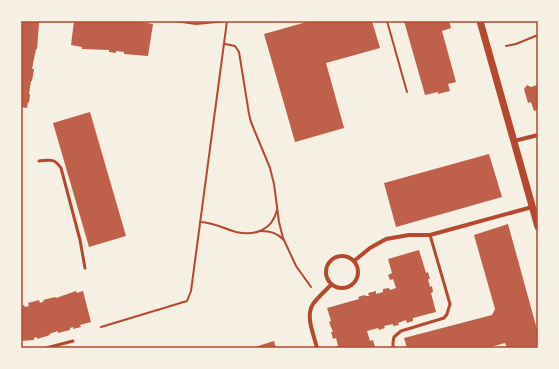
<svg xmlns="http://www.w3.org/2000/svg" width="559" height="369" viewBox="0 0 559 369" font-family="Literata,serif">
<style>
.building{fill:#bf614a}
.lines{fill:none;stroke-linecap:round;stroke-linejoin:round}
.path{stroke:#b5482f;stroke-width:2}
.service{stroke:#b5482f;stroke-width:3}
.minor{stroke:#b5482f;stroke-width:4}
.tertiary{stroke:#b5482f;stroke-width:7}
.neatline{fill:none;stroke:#b5482f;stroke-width:1.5}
</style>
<rect width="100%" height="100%" fill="#f6efe4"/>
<g class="building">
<path d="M 21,21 L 41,21 L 41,23 L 39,23 L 37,49 L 36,49 L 32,69 L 34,69 L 32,81 L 31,81 L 29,94 L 30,95 L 29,103 L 28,102 L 27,108 L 21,107 Z"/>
<path d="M 74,21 L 141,21 L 141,22 L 153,24 L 148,56 L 124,54 L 124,52 L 116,51 L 116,53 L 109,52 L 109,50 L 82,49 L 82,47 L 71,45 Z"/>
<path d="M 310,21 L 372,21 L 380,48 L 326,63 L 344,128 L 295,142 L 264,34 Z"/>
<path d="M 404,21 L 449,21 L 451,28 L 442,31 L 456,82 L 448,84 L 450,91 L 438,94 L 438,92 L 425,95 Z"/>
<path d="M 527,85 L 531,87 L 537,85 L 538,110 L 534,111 L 531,102 L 528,103 L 524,89 Z"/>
<path d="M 90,112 L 126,236 L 89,247 L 53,123 Z"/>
<path d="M 489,154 L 502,197 L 396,227 L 384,183 Z"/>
<path d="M 508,224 L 538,333 L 538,348 L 507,348 L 505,343 L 487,348 L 407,348 L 404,338 L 492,315 L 495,309 L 474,235 Z"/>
<path d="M 419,250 L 426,273 L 428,272 L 430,279 L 428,279 L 430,287 L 432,286 L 433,292 L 431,293 L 436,312 L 413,318 L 413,321 L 407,323 L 406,320 L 398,323 L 399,325 L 393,326 L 393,324 L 384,326 L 385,328 L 379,330 L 378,328 L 367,331 L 370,341 L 373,340 L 375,347 L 372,348 L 336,348 L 335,347 L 338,346 L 336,338 L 333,339 L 331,332 L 333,332 L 329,322 L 331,321 L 327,308 L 359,299 L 358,297 L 365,295 L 366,296 L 369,296 L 368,293 L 376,291 L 376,294 L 383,292 L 383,289 L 389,288 L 390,290 L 396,288 L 393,279 L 390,280 L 388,275 L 392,273 L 388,259 Z"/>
<path d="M 76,291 L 77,293 L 83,291 L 91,322 L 80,325 L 81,327 L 73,329 L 73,327 L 70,328 L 70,330 L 58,333 L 58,331 L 49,334 L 50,335 L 37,339 L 37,337 L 34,338 L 34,340 L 21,341 L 21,306 L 24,305 L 25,307 L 29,306 L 28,303 L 39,300 L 40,303 L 44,301 L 43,300 L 55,297 L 56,298 Z"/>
<path d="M 274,341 L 276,348 L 252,348 Z"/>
</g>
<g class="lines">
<g class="path">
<path d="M 175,21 L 196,24 L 227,21"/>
<path d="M 387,21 L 407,92"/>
<path d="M 225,44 L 235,46 L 239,52 L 249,114 L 251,122 L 270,168 L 274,184 L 279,222 L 283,238 L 296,266 L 311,287"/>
<path d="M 506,46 L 516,44 L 538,35"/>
<path d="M 200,222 C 216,223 222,228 236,232 C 256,236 272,230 277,210"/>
<path d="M 261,231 C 271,231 277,233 284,240"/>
<path d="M 101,327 L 187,301 L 191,291 L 227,21"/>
</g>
<g class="service">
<path d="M 39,161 C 50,160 54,158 61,168 L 80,240 L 85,268"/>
<path d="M 46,348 L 73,341"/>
<path d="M 393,348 L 393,342 L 394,337 L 401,331 L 444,318 L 447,314 L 450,304 L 430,235"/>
</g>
<g class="minor">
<path d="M 514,141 L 538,135"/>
<circle cx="342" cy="272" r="16"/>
<path d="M 354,261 L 370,248 L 386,239 L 409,235 L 430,235 L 532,207"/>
<path d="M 317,348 C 314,335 305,316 313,304 C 318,297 325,291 331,285"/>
</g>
<path class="tertiary" d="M 480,21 L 538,227"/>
</g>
<rect width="559" height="369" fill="none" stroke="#f6efe4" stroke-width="44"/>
<rect x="22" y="22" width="515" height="325" class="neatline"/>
</svg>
